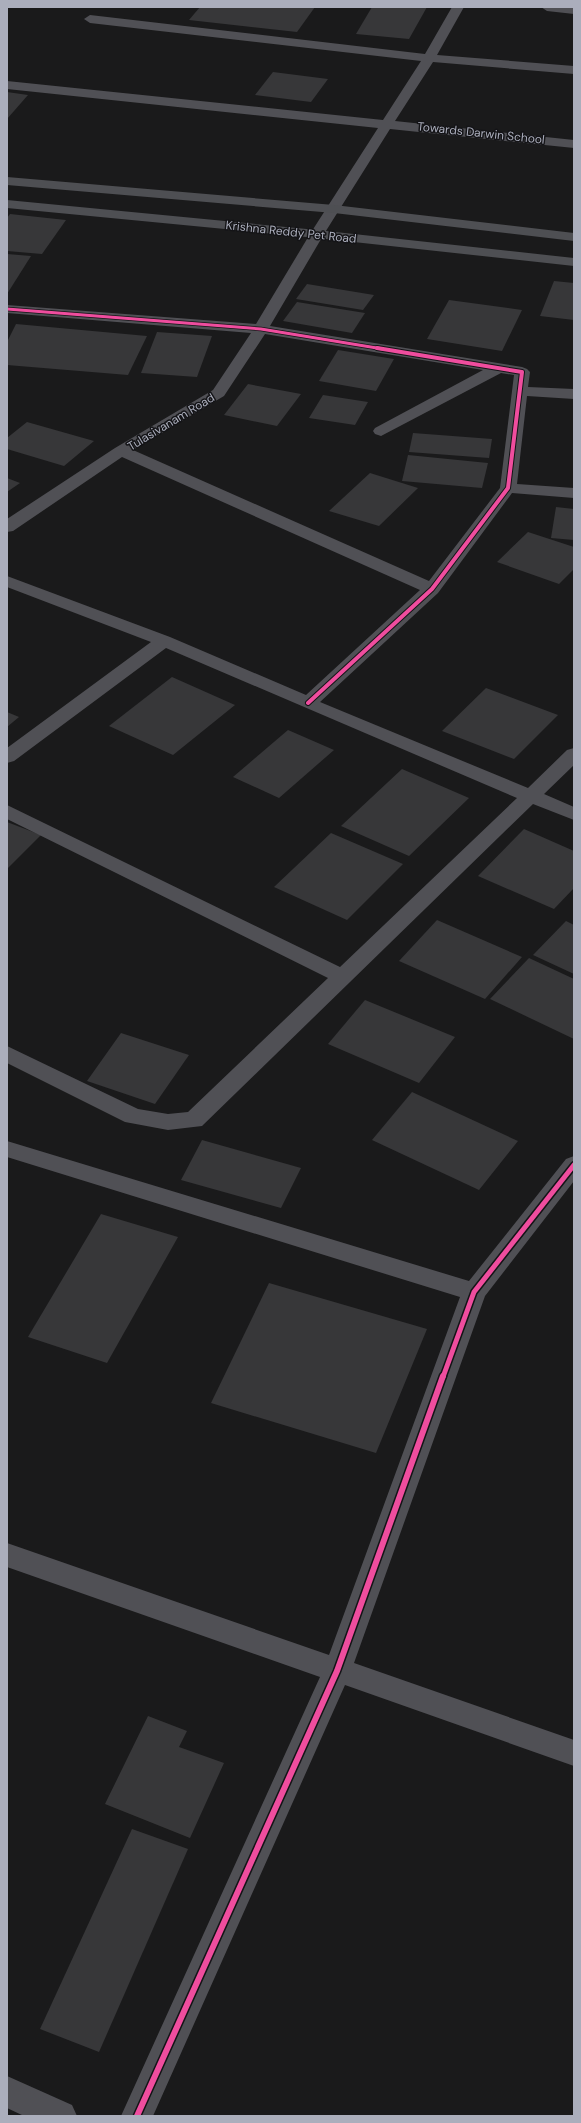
<svg xmlns="http://www.w3.org/2000/svg" width="581" height="2123" viewBox="0 0 581 2123" font-family="'DM Sans',sans-serif">
<style>
.building{fill:#373739}
.lines{fill:none;stroke-linecap:round;stroke-linejoin:round}
.street{fill:#505055;fill-rule:evenodd}
.secondary{fill:#4e4f53;fill-rule:evenodd}
.cycleway-far3-casing{stroke:#141417;stroke-width:4.5}
.cycleway-far2-casing{stroke:#141417;stroke-width:6}
.cycleway-far1-casing{stroke:#141417;stroke-width:8}
.cycleway-casing{stroke:#141417;stroke-width:9}
.cycleway-far3{stroke:#ef4d9e;stroke-width:3}
.cycleway-far2{stroke:#ef4d9e;stroke-width:4}
.cycleway-far1{stroke:#ef4d9e;stroke-width:5}
.cycleway{stroke:#ef4d9e;stroke-width:6}
.labels{text-anchor:middle;dominant-baseline:central;stroke-width:3;stroke-linejoin:round;paint-order:stroke}
.far-street-label{font-size:12px;fill:#abaebc;stroke:#141417}
</style>
<rect width="100%" height="100%" fill="#1a1a1b"/>
<g class="building">
<path d="M 200,7 L 315,7 L 297,32 L 189,20 Z"/>
<path d="M 372,7 L 427,7 L 409,39 L 356,34 Z"/>
<path d="M 273,72 L 328,79 L 311,102 L 255,95 Z"/>
<path d="M 7,92 L 28,95 L 7,119 Z"/>
<path d="M 10,214 L 66,220 L 42,254 L 7,251 L 7,218 Z"/>
<path d="M 7,254 L 31,256 L 7,294 Z"/>
<path d="M 554,281 L 574,283 L 574,320 L 540,316 Z"/>
<path d="M 307,284 L 374,295 L 363,310 L 296,299 Z"/>
<path d="M 449,300 L 522,310 L 502,351 L 427,339 Z"/>
<path d="M 297,302 L 365,313 L 352,333 L 283,321 Z"/>
<path d="M 16,324 L 147,336 L 128,375 L 7,365 L 7,342 Z"/>
<path d="M 157,332 L 212,336 L 197,377 L 141,373 Z"/>
<path d="M 338,350 L 394,359 L 376,391 L 319,381 Z"/>
<path d="M 248,384 L 301,394 L 277,426 L 224,415 Z"/>
<path d="M 323,395 L 368,402 L 355,425 L 309,418 Z"/>
<path d="M 27,422 L 94,441 L 64,466 L 7,449 L 7,438 Z"/>
<path d="M 413,433 L 492,439 L 489,458 L 409,452 Z"/>
<path d="M 408,455 L 488,463 L 482,488 L 402,481 Z"/>
<path d="M 370,473 L 418,488 L 379,526 L 329,511 Z"/>
<path d="M 7,478 L 20,483 L 7,492 Z"/>
<path d="M 556,507 L 574,509 L 574,540 L 551,538 Z"/>
<path d="M 528,532 L 574,547 L 574,569 L 559,584 L 497,562 Z"/>
<path d="M 172,677 L 235,705 L 173,755 L 109,726 Z"/>
<path d="M 486,688 L 558,715 L 514,759 L 442,731 Z"/>
<path d="M 7,712 L 19,717 L 7,727 Z"/>
<path d="M 288,730 L 334,750 L 279,798 L 233,777 Z"/>
<path d="M 402,769 L 469,798 L 409,856 L 341,826 Z"/>
<path d="M 7,822 L 41,835 L 7,869 Z"/>
<path d="M 524,829 L 574,851 L 574,888 L 554,909 L 478,876 Z"/>
<path d="M 331,833 L 403,864 L 347,920 L 274,887 Z"/>
<path d="M 437,920 L 522,957 L 485,999 L 399,961 Z"/>
<path d="M 566,921 L 574,925 L 574,974 L 533,955 Z"/>
<path d="M 529,958 L 574,979 L 574,1039 L 490,999 Z"/>
<path d="M 365,1000 L 455,1037 L 419,1083 L 328,1044 Z"/>
<path d="M 121,1033 L 189,1055 L 155,1104 L 87,1081 Z"/>
<path d="M 412,1092 L 518,1141 L 479,1190 L 372,1140 Z"/>
<path d="M 202,1140 L 301,1168 L 281,1208 L 181,1180 Z"/>
<path d="M 101,1214 L 178,1237 L 107,1363 L 28,1337 Z"/>
<path d="M 269,1283 L 427,1329 L 376,1453 L 211,1403 Z"/>
<path d="M 148,1716 L 187,1731 L 179,1747 L 224,1763 L 190,1838 L 105,1804 Z"/>
<path d="M 132,1829 L 188,1849 L 99,2052 L 40,2029 Z"/>
</g>
<g class="lines">
<g class="street">
<path d="M 452,7 L 464,7 L 437,55 L 574,66 L 574,74 L 433,62 L 395,121 L 574,140 L 574,148 L 390,129 L 324,234 L 270,326 L 522,367 L 527,369 L 530,372 L 528,387 L 574,389 L 574,399 L 527,396 L 517,484 L 574,488 L 574,498 L 512,493 L 438,593 L 320,702 L 528,788 L 567,750 L 574,748 L 574,765 L 544,794 L 574,807 L 574,820 L 533,804 L 202,1126 L 168,1130 L 125,1122 L 7,1063 L 7,1046 L 138,1109 L 168,1114 L 188,1112 L 328,978 L 7,819 L 7,805 L 340,967 L 517,798 L 166,648 L 14,761 L 7,763 L 7,748 L 151,642 L 7,587 L 7,576 L 170,637 L 306,695 L 420,590 L 122,457 L 13,531 L 7,532 L 7,519 L 115,448 L 213,390 L 251,333 L 7,313 L 7,305 L 256,324 L 310,234 L 378,128 L 7,89 L 7,81 L 383,120 L 421,61 L 90,23 L 84,19 L 90,15 L 425,54 ZM 265,334 L 483,370 L 375,428 L 373,431 L 375,434 L 381,436 L 501,373 L 514,375 L 500,488 L 429,581 L 133,450 L 224,396 Z"/>
<path d="M 541,7 L 574,7 L 574,14 L 547,11 Z"/>
<path d="M 7,1141 L 469,1281 L 566,1159 L 574,1156 L 574,1181 L 485,1296 L 354,1663 L 574,1740 L 574,1766 L 345,1685 L 153,2116 L 121,2116 L 320,1677 L 7,1567 L 7,1543 L 329,1655 L 460,1297 L 7,1157 Z"/>
<path d="M 7,2076 L 72,2105 L 77,2116 L 24,2116 L 7,2108 Z"/>
</g>
<g class="secondary">
<path d="M 7,177 L 334,205 L 574,233 L 574,241 L 334,213 L 7,185 Z"/>
<path d="M 7,200 L 317,230 L 574,258 L 574,266 L 317,238 L 7,208 Z"/>
</g>
<defs>
<path id="cycleway-far3" d="M 7,309 L 261,329 L 383,349"/>
<path id="cycleway-far2" d="M 308,703 L 432,589 L 508,488 L 522,372 L 377,348"/>
<path id="cycleway-far1" d="M 443,1377 L 474,1292 L 574,1165"/>
<path id="cycleway" d="M 137,2116 L 337,1671 L 443,1376"/>
</defs>
<use href="#cycleway-far3" class="cycleway-far3-casing"/>
<use href="#cycleway-far2" class="cycleway-far2-casing"/>
<use href="#cycleway-far1" class="cycleway-far1-casing"/>
<use href="#cycleway" class="cycleway-casing"/>
<use href="#cycleway-far3" class="cycleway-far3"/>
<use href="#cycleway-far2" class="cycleway-far2"/>
<use href="#cycleway-far1" class="cycleway-far1"/>
<use href="#cycleway" class="cycleway"/>
</g>
<g class="labels">
<g class="far-street-label">
<text transform="translate(481 133) rotate(6)">Towards Darwin School</text>
<text transform="translate(291 232) rotate(6)">Krishna Reddy Pet Road</text>
<text transform="translate(171 422) rotate(-31)">Tulasivanam Road</text>
</g>
</g>
<rect width="581" height="2123" fill="none" stroke="#abaebc" stroke-width="16"/>
</svg>
